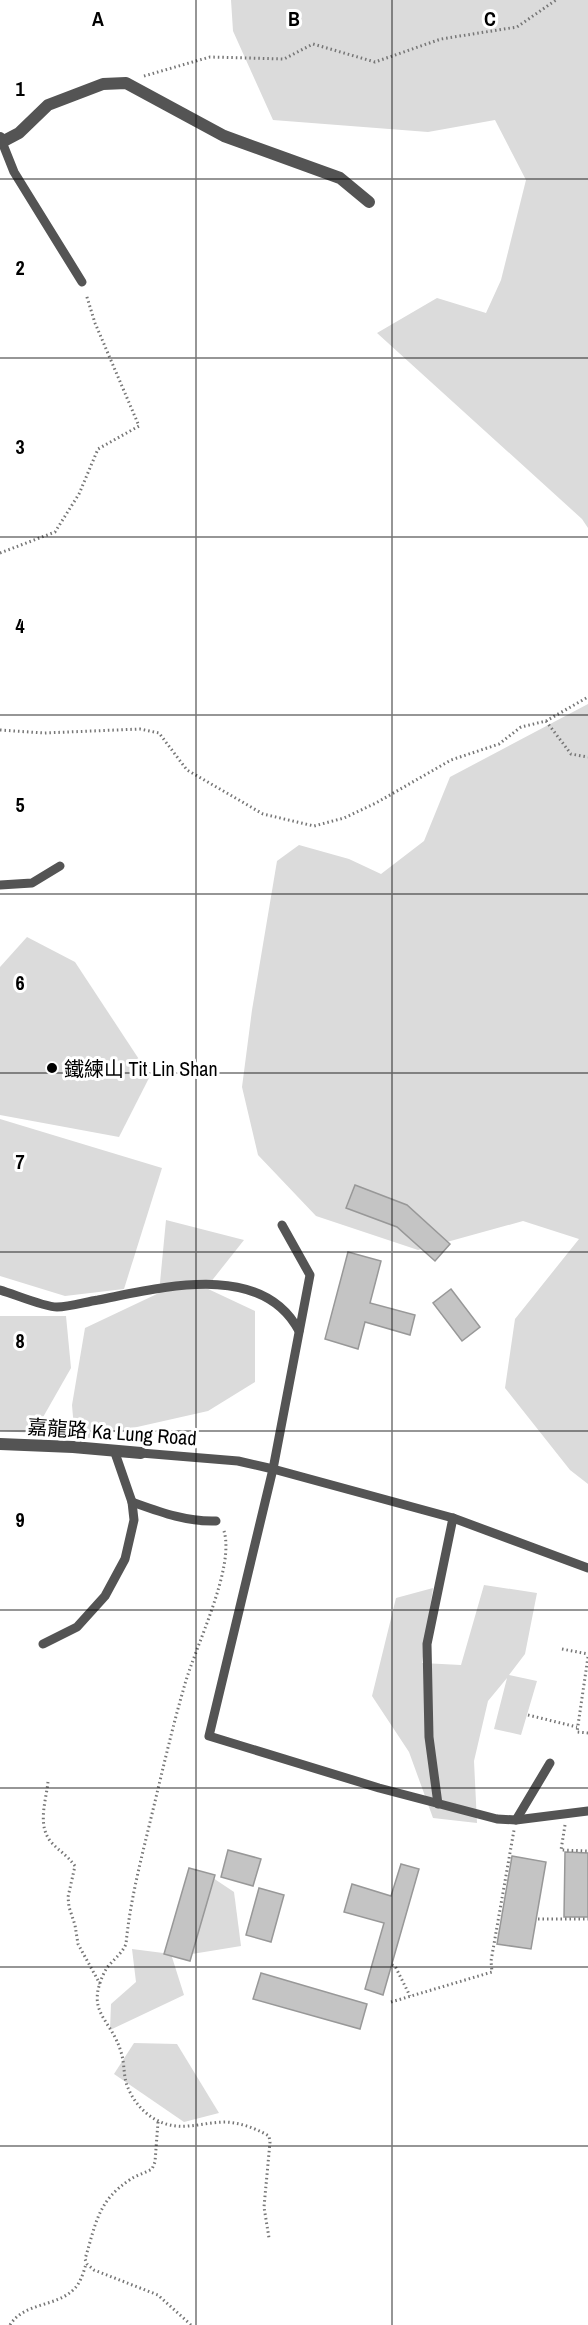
<svg xmlns="http://www.w3.org/2000/svg" width="588" height="2325" viewBox="0 0 588 2325" font-family="'Archivo Narrow','Noto Sans TC',sans-serif">
<style>
.green{fill:#dbdbdb}
.building{fill:#c4c4c4;stroke:#989898;stroke-width:1.5}
.lines{fill:none;stroke-linecap:round;stroke-linejoin:round}
.path{stroke:#767676;stroke-width:3;stroke-dasharray:1.5 3;stroke-linecap:butt}
.service{stroke:#545454;stroke-width:9}
.minor{stroke:#545454;stroke-width:12}
.grid{fill:none;stroke:#000;stroke-width:1.5;stroke-opacity:0.55}
.poi-dot{fill:#000;stroke:#fff;stroke-width:2}
.labels{text-anchor:middle;dominant-baseline:central;stroke-width:6;stroke-linejoin:round;paint-order:stroke}
.poi-label{font-size:20px;fill:#000;stroke:#fff;text-anchor:start}
.street-label{font-size:20px;fill:#000;stroke:#fff}
.grid-label{font-size:20px;text-anchor:middle;font-weight:bold;fill:#000;stroke:#fff;stroke-width:6;stroke-linejoin:round;paint-order:stroke}
</style>
<rect width="100%" height="100%" fill="#fff"/>
<g class="green">
<path d="M 231,0 L 588,0 L 588,528 L 582,519 L 377,333 L 437,298 L 486,313 L 501,280 L 526,180 L 495,120 L 428,132 L 273,120 L 233,31 Z"/>
<path d="M 588,704 L 588,1484 L 570,1470 L 505,1388 L 515,1319 L 579,1239 L 523,1221 L 418,1250 L 316,1216 L 258,1155 L 242,1087 L 252,1010 L 277,861 L 299,845 L 349,859 L 381,874 L 424,841 L 450,777 Z"/>
<path d="M 27,937 L 75,962 L 150,1076 L 119,1137 L 0,1115 L 0,967 Z"/>
<path d="M 0,1119 L 162,1168 L 124,1289 L 65,1296 L 0,1276 Z"/>
<path d="M 166,1220 L 244,1240 L 206,1288 L 255,1311 L 255,1382 L 208,1411 L 75,1441 L 72,1405 L 85,1328 L 159,1293 Z"/>
<path d="M 0,1316 L 66,1316 L 71,1368 L 34,1433 L 0,1431 Z"/>
<path d="M 484,1585 L 537,1593 L 525,1654 L 509,1675 L 537,1681 L 521,1735 L 494,1729 L 507,1678 L 488,1701 L 474,1761 L 477,1823 L 433,1818 L 409,1752 L 372,1696 L 396,1598 L 433,1588 L 422,1663 L 461,1665 Z"/>
<path d="M 213,1878 L 234,1892 L 241,1946 L 192,1954 L 185,1904 Z"/>
<path d="M 132,1949 L 171,1954 L 184,1995 L 110,2030 L 111,2004 L 136,1982 Z"/>
<path d="M 134,2043 L 177,2044 L 219,2113 L 184,2122 L 114,2074 Z"/>
</g>
<g class="building">
<path d="M 355,1185 L 407,1205 L 450,1244 L 435,1261 L 397,1227 L 346,1208 Z"/>
<path d="M 348,1252 L 381,1261 L 370,1303 L 415,1315 L 410,1335 L 365,1322 L 358,1349 L 325,1339 Z"/>
<path d="M 451,1289 L 480,1327 L 462,1341 L 433,1303 Z"/>
<path d="M 228,1850 L 261,1859 L 253,1886 L 221,1877 Z"/>
<path d="M 565,1852 L 588,1853 L 588,1917 L 564,1917 Z"/>
<path d="M 512,1856 L 546,1862 L 531,1949 L 497,1944 Z"/>
<path d="M 401,1864 L 419,1869 L 383,1995 L 365,1989 L 384,1923 L 344,1912 L 352,1884 L 391,1896 Z"/>
<path d="M 189,1868 L 215,1875 L 190,1961 L 164,1954 Z"/>
<path d="M 259,1888 L 284,1895 L 271,1942 L 246,1935 Z"/>
<path d="M 261,1973 L 367,2004 L 360,2029 L 253,1999 Z"/>
</g>
<g class="lines">
<g class="path">
<path d="M 144,76 L 210,57 L 284,59 L 313,44 L 375,62 L 441,39 L 517,27 L 556,0"/>
<path d="M 0,553 L 55,532 L 79,494 L 98,449 L 139,426 L 95,323 L 86,294"/>
<path d="M 546,721 L 571,754 L 588,757"/>
<path d="M 0,730 L 44,733 L 140,729 L 159,733 L 187,770 L 263,814 L 314,826 L 344,818 L 376,803 L 451,760 L 499,744 L 521,727 L 546,721 L 588,697"/>
<path d="M 224,1531 C 235,1568 196,1645 185,1684 C 172,1728 162,1773 151,1818 C 141,1860 130,1901 126,1944 C 121,1956 109,1962 104,1973 C 85,2013 111,2018 121,2052 C 125,2064 123,2077 128,2088 C 139,2113 161,2129 189,2126 C 201,2125 213,2122 226,2122 C 241,2123 255,2128 269,2136 L 270,2142 L 264,2207 L 269,2238"/>
<path d="M 562,1649 L 588,1654"/>
<path d="M 588,1657 L 577,1732 L 588,1733"/>
<path d="M 528,1715 L 577,1727"/>
<path d="M 48,1782 C 46,1801 37,1825 51,1842 C 59,1851 67,1855 75,1866 L 68,1897 L 69,1907 L 75,1925 L 78,1944 L 100,1984"/>
<path d="M 565,1825 L 561,1850 L 588,1851"/>
<path d="M 538,1919 L 588,1919"/>
<path d="M 392,1965 L 395,1966 L 410,1996"/>
<path d="M 391,2002 L 492,1972 L 491,1961 L 514,1830"/>
<path d="M 158,2122 L 155,2162 L 152,2169 C 145,2173 137,2175 131,2179 C 97,2201 96,2224 85,2259 L 87,2264 L 94,2270 L 158,2295 L 191,2325"/>
<path d="M 10,2325 C 25,2301 58,2308 76,2287 C 81,2281 84,2271 86,2264"/>
</g>
<g class="service">
<path d="M 2,142 L 14,172 L 82,282"/>
<path d="M 0,885 L 32,883 L 60,866"/>
<path d="M 282,1225 L 310,1275 L 273,1469 L 209,1736 L 379,1788 L 497,1819 L 516,1820 L 588,1811"/>
<path d="M 0,1290 C 14,1294 44,1307 57,1307 C 70,1307 85,1302 98,1300 C 160,1288 262,1260 299,1331"/>
<path d="M 141,1453 L 238,1461 L 273,1469 L 453,1518 L 588,1568"/>
<path d="M 132,1502 C 160,1512 186,1522 216,1521"/>
<path d="M 43,1644 L 77,1627 L 105,1596 L 125,1559 L 134,1520 L 132,1502 L 114,1450"/>
<path d="M 438,1804 L 429,1737 L 427,1644 L 453,1518"/>
<path d="M 516,1820 L 550,1763"/>
</g>
<g class="minor">
<path d="M 0,138 L 2,142 L 19,133 L 48,105 L 103,84 L 126,83 L 224,136 L 340,178 L 369,202"/>
<path d="M 0,1444 L 73,1447 L 141,1453"/>
</g>
</g>
<path class="grid" d="M 196,0 L 196,2325M 392,0 L 392,2325M 0,179 L 588,179M 0,358 L 588,358M 0,537 L 588,537M 0,715 L 588,715M 0,894 L 588,894M 0,1073 L 588,1073M 0,1252 L 588,1252M 0,1431 L 588,1431M 0,1610 L 588,1610M 0,1788 L 588,1788M 0,1967 L 588,1967M 0,2146 L 588,2146"/>
<circle class="poi-dot" cx="52" cy="1068" r="6"/>
<g class="labels">
<g class="poi-label">
<text x="64" y="1068">鐵練山 Tit Lin Shan</text>
</g>
<g class="street-label">
<text transform="translate(112 1432) rotate(4)">嘉龍路 Ka Lung Road</text>
</g>
</g>
<g class="grid-label">
<text x="98" y="26">A</text>
<text x="294" y="26">B</text>
<text x="490" y="26">C</text>
<text x="20" y="96">1</text>
<text x="20" y="275">2</text>
<text x="20" y="454">3</text>
<text x="20" y="633">4</text>
<text x="20" y="812">5</text>
<text x="20" y="990">6</text>
<text x="20" y="1169">7</text>
<text x="20" y="1348">8</text>
<text x="20" y="1527">9</text>
</g>
</svg>
